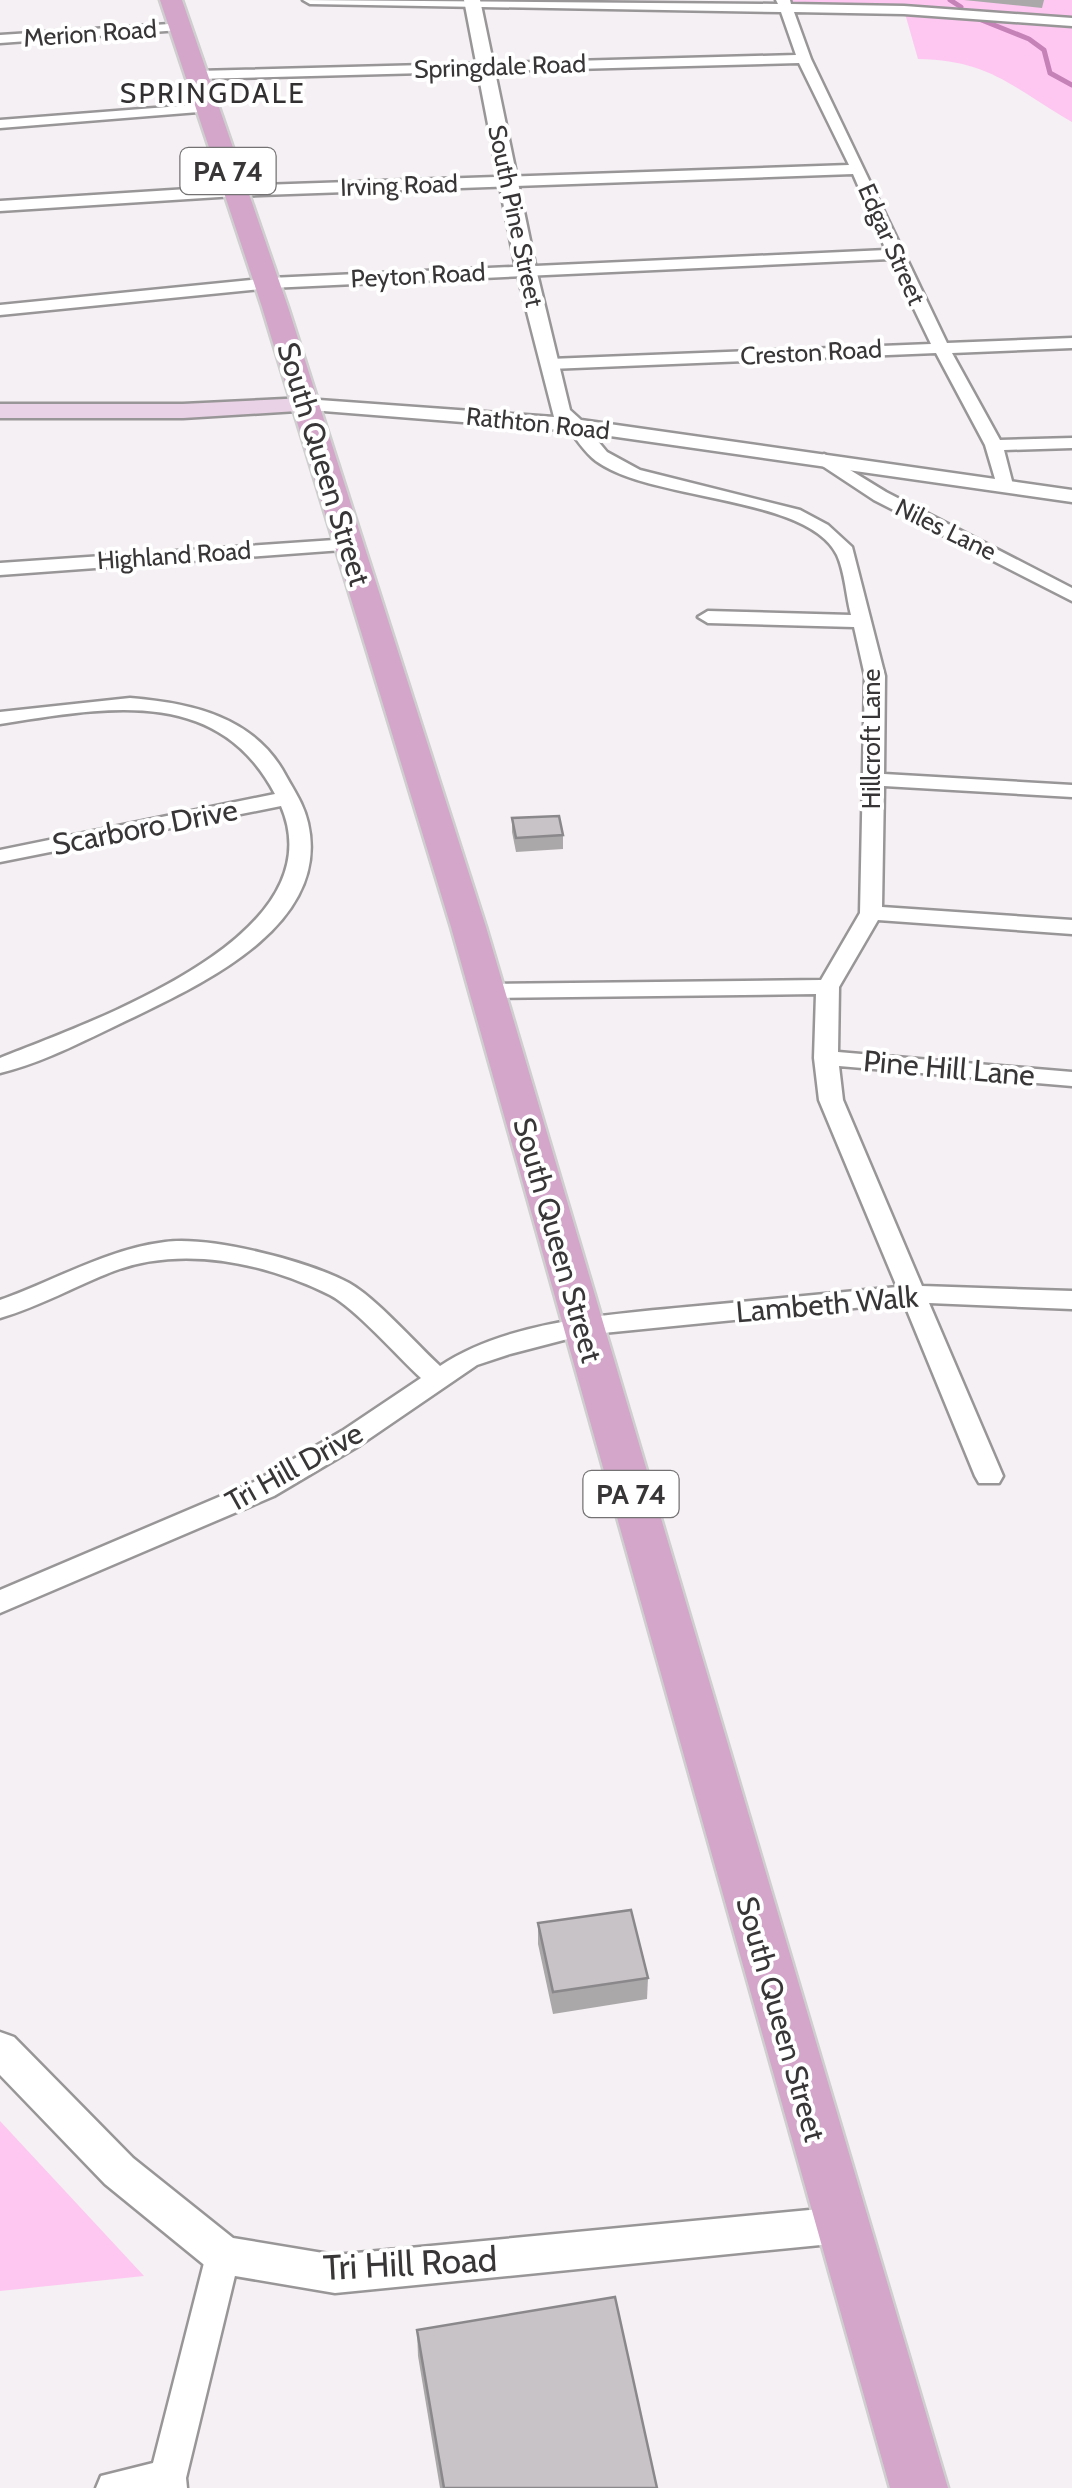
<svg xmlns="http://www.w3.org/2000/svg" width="1072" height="2488" viewBox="0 0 1072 2488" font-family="Cabin,sans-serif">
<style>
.green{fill:#fec7f1}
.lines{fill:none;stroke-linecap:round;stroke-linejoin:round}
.stream{stroke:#c582b7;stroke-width:5}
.minor-casing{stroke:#999698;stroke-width:5}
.tertiary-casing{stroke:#999698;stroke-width:5}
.secondary-casing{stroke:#999698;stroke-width:5}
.primary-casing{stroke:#cfcfcf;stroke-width:5}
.minor{fill:#fff;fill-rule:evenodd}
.tertiary{fill:#fff;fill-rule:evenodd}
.secondary{fill:#e9d2e5;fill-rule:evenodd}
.primary{fill:#d3a6ca;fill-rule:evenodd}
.wall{fill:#aba8aa}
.building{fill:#c7c3c6;stroke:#8b888b;stroke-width:2.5}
.labels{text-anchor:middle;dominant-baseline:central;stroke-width:8;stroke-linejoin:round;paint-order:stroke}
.far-street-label{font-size:25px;fill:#383637;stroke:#fff}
.far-neighbourhood-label{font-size:28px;letter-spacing:2.5px;fill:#333032;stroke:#fff}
.shield{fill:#fff;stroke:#747273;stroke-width:2.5}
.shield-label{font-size:28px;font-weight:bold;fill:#383637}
.street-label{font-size:30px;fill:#383637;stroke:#fff}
.near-street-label{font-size:35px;fill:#383637;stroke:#fff}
</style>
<rect width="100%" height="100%" fill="#f4f0f3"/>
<g class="green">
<path d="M 783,0 L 1072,0 L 1072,122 C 1013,88 990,60 918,59 L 904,10 L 785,8 Z"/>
<path d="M 0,2121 L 144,2276 L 0,2291 Z"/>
</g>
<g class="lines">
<g class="stream">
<path d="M 950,0 L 961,7"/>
<path d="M 974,17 L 1029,39 L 1044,50 L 1050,73 L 1072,85"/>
</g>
<defs>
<g id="minor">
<path d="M 303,0 L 778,4 L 776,0 L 790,0 L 791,4 L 904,6 L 1072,18 L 1072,26 L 904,14 L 794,12 L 811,59 L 947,343 L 1072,338 L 1072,348 L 952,353 L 1000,440 L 1072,438 L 1072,448 L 1004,450 L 1013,485 L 1010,489 L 998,489 L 985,445 L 936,353 L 550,369 L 542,364 L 550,359 L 931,344 L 890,259 L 270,288 L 0,315 L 0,305 L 270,278 L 886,250 L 853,174 L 235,196 L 0,211 L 0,201 L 235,186 L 849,165 L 799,63 L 197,79 L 190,75 L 197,71 L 796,55 L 781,12 L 310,4 Z"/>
<path d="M 185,23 L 185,29 L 180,30 L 0,43 L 0,35 Z"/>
<path d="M 206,104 L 211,105 L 211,111 L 0,128 L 0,120 Z"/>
<path d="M 575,420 L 581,421 L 607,452 L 640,470 L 800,510 L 828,525 L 852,547 L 885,676 L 884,774 L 1072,785 L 1072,797 L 884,786 L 882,907 L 1072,920 L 1072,934 L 878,920 L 839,987 L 838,1052 L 1072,1072 L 1072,1086 L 839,1066 L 843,1100 L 922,1286 L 1072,1291 L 1072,1309 L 929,1303 L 1003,1476 L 999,1483 L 979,1483 L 975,1476 L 904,1303 L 583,1335 L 510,1354 L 477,1365 L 360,1445 L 274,1496 L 0,1613 L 0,1590 L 254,1482 L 342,1431 L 421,1378 C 398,1357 355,1308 330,1295 C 266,1263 183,1245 114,1271 C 75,1286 41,1306 0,1318 L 0,1300 C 54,1281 107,1249 165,1242 C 211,1236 308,1261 349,1283 C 376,1298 416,1344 440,1366 C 510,1319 617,1314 698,1306 C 765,1300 831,1293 897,1287 L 819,1100 L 814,1058 L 816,994 L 488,998 L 477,991 L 488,984 L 821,980 L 860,913 L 865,676 L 854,627 L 708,623 L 698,617 L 708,611 L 851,615 C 846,596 845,572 837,555 C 808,495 652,502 596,461 C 584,452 575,437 566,425 Z"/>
<path d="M 824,454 L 886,492 L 1072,588 L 1072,601 L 874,500 L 818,463 L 815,459 Z"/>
<path d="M 349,539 L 356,541 L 356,549 L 0,575 L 0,563 Z"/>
<path d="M 130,698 C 192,703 255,717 286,776 C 295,792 304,805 308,823 C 331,924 206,982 134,1017 C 91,1037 46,1062 0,1073 L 0,1058 C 89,1022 338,938 281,806 L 0,862 L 0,850 L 275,794 C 217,684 104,708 0,724 L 0,712 Z"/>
<path d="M 223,2239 L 235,2244 L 240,2255 L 186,2478 L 187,2488 L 96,2488 L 101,2476 L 153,2463 L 206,2255 L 211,2244 Z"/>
</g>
<g id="tertiary">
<path d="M 464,0 L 480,0 L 536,269 L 570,410 L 581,420 L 1072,490 L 1072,502 L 575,431 L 298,409 L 295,405 L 298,401 L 305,399 L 554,417 L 516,269 Z"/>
<path d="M 0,2032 L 14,2037 L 133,2158 L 233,2238 L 335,2255 L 841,2207 L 856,2212 L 862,2225 L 856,2238 L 841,2243 L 335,2293 L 223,2274 L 208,2268 L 105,2184 L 0,2075 Z"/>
</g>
<path id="secondary" d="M 305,398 L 313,400 L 317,405 L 313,410 L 183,418 L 0,418 L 0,404 L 183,404 Z"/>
<path id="primary" d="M 160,0 L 182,0 L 288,307 L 486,927 L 948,2488 L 890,2488 L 451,927 L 262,307 Z"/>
</defs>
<use href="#minor" class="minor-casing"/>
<use href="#tertiary" class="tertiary-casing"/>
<use href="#secondary" class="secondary-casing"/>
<use href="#primary" class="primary-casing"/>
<use href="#minor" class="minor"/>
<use href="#tertiary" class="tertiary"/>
<use href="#secondary" class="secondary"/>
<use href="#primary" class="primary"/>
</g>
<g class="wall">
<path d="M 964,0 L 1044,0 L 1042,8 Z"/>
<path d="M 512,818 L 563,835 L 563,849 L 516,852 L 512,832 Z"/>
<path d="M 538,1923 L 648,1978 L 647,1999 L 553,2014 L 538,1944 Z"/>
<path d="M 417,2330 L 657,2488 L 440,2488 L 418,2356 Z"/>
</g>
<g class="building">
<path d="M 559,816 L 563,835 L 516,838 L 512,818 Z"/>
<path d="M 631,1910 L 648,1978 L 553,1992 L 538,1923 Z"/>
<path d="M 615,2297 L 657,2488 L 444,2488 L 417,2330 Z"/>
</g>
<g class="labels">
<g class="far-street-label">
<text transform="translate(90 33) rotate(-4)">Merion Road</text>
<text transform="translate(500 66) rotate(-2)">Springdale Road</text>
<text transform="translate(399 185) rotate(-2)">Irving Road</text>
<text transform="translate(516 216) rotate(78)">South Pine Street</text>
<text transform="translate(892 244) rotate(66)">Edgar Street</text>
<text transform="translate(418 275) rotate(-3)">Peyton Road</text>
<text transform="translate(811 352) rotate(-3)">Creston Road</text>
<text transform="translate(538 423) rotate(6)">Rathton Road</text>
<text transform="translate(946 529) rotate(26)">Niles Lane</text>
<text transform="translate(174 555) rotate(-4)">Highland Road</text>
<text transform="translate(871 739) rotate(-90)">Hillcroft Lane</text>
</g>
<g class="far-neighbourhood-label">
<text x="213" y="93">SPRINGDALE</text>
</g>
<g class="shield">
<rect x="180.5" y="148" width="95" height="46" rx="8"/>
<rect x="583.5" y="1471" width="95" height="46" rx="8"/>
</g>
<g class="shield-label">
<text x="228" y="171">PA 74</text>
<text x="631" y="1494">PA 74</text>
</g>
<g class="street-label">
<text transform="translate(324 464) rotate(73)">South Queen Street</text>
<text transform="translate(145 827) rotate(-11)">Scarboro Drive</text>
<text transform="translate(949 1068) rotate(5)">Pine Hill Lane</text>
<text transform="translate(558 1240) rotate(74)">South Queen Street</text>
<text transform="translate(827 1304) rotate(-5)">Lambeth Walk</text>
<text transform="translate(294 1467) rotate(-29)">Tri Hill Drive</text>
<text transform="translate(781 2019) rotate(74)">South Queen Street</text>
</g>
<g class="near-street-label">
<text transform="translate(410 2263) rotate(-3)">Tri Hill Road</text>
</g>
</g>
</svg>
